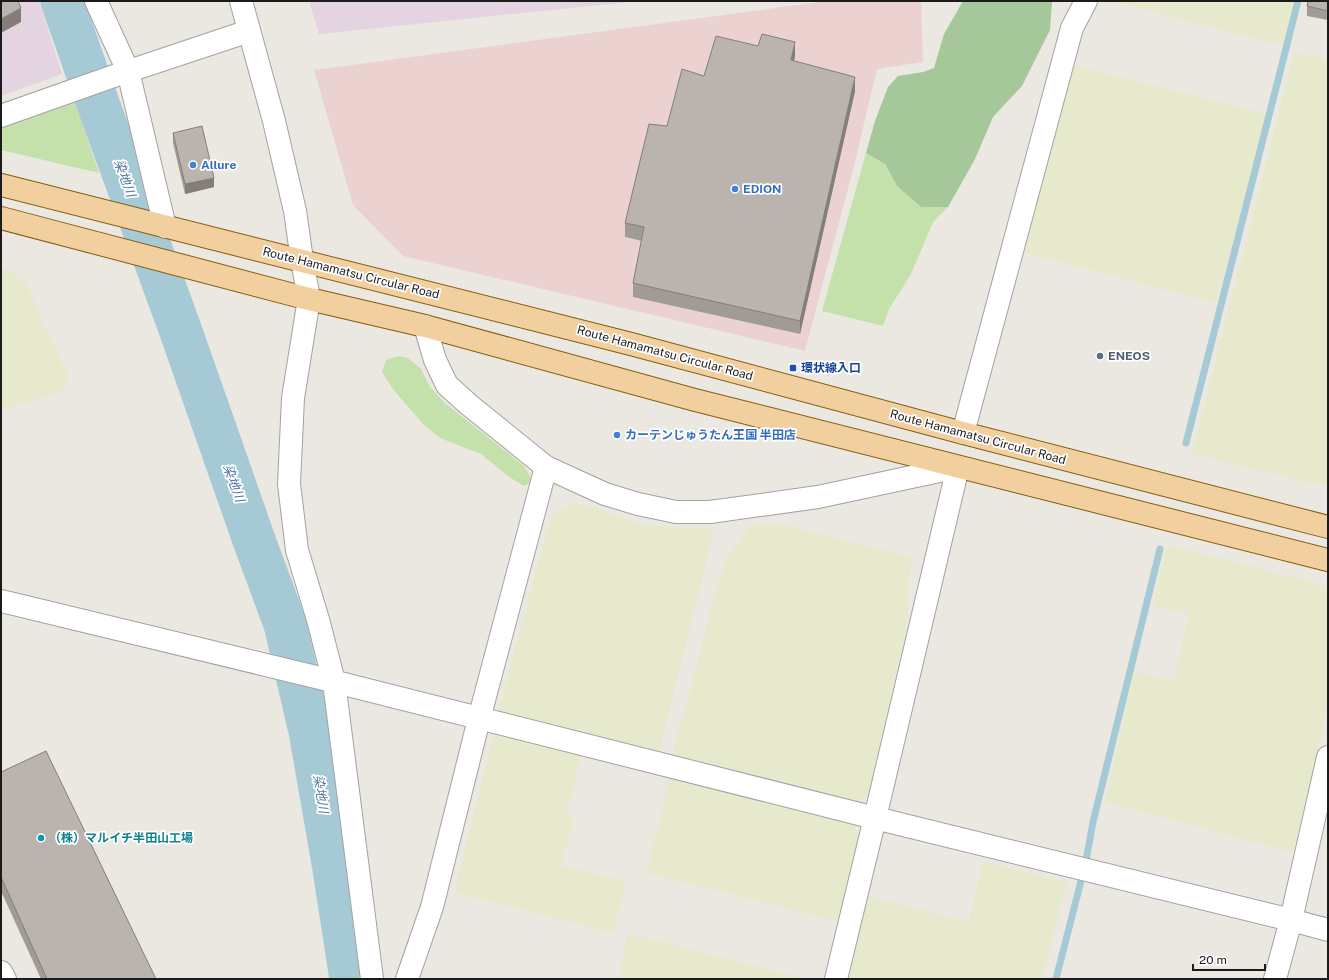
<svg xmlns="http://www.w3.org/2000/svg" width="1329" height="980" viewBox="0 0 1329 980" font-family="'Public Sans','Noto Sans JP',sans-serif">
<style>
.commercial{fill:#ebd2d1}
.industrial{fill:#e4d3e0}
.farmland{fill:#e7e9cd}
.grass{fill:#c5e1ab}
.forest{fill:#a6c799}
.lines{fill:none;stroke-linecap:round;stroke-linejoin:round}
.stream{stroke:#a5cad5;stroke-width:7}
.river{stroke:#a5cad5;stroke-width:43}
.minor-casing{stroke:#a2a2a2;stroke-width:24}
.major-casing{stroke:#835d0e;stroke-width:24}
.minor{stroke:#fff;stroke-width:22}
.major{stroke:#f2cf9f;stroke-width:22}
.wall{fill:#a19b96}
.shaded-wall{fill:#837e7a}
.building{fill:#bbb4ae;stroke:#837e7a}
.shop-dot{fill:#3f7fe0;stroke:#fff;stroke-width:1.5}
.service-dot{fill:#5c6f8a;stroke:#fff;stroke-width:1.5}
.transit-dot{fill:#1a4fb4;stroke:#fff;stroke-width:1.5}
.culture-dot{fill:#0f9aa8;stroke:#fff;stroke-width:1.5}
.labels{text-anchor:middle;dominant-baseline:central;stroke-width:3.5;stroke-linejoin:round;paint-order:stroke}
.shop-label{font-size:12px;font-weight:bold;fill:#366cbe;stroke:#fff;text-anchor:start}
.street-label{font-size:12px;fill:#1b1b1b;stroke:#fff}
.service-label{font-size:12px;font-weight:bold;fill:#4e5e75;stroke:#fff;text-anchor:start}
.transit-label{font-size:12px;font-weight:bold;fill:#164399;stroke:#fff;text-anchor:start}
.culture-label{font-size:12px;font-weight:bold;fill:#0d838f;stroke:#fff;text-anchor:start}
.water-label{font-size:13px;font-style:italic;fill:#5178a0;stroke:#fff}
</style>
<rect width="100%" height="100%" fill="#ebe8e1"/>
<path class="commercial" d="M 827,1 L 921,1 L 923,62 L 877,69 L 855,162 L 805,351 L 403,256 L 353,205 L 314,70 Z"/>
<g class="industrial">
<path d="M 1,1 L 39,1 L 62,74 L 1,96 Z"/>
<path d="M 309,1 L 640,1 L 319,34 Z"/>
</g>
<g class="farmland">
<path d="M 1111,1 L 1295,1 L 1283,46 Z"/>
<path d="M 1294,52 L 1328,60 L 1328,481 L 1326,487 L 1192,454 Z"/>
<path d="M 1071,64 L 1267,114 L 1216,303 L 1025,253 Z"/>
<path d="M 1,269 L 10,271 L 27,285 L 68,376 L 68,385 L 58,393 L 1,410 Z"/>
<path d="M 573,502 L 596,508 L 637,523 L 679,528 L 714,529 L 658,755 L 512,719 L 498,711 L 551,516 Z"/>
<path d="M 751,524 L 779,524 L 912,557 L 908,582 L 907,623 L 868,794 L 856,805 L 672,757 L 724,562 Z"/>
<path d="M 1167,545 L 1328,586 L 1328,709 L 1292,852 L 1105,802 L 1134,672 L 1174,681 L 1189,614 L 1153,606 Z"/>
<path d="M 494,733 L 581,755 L 566,816 L 574,818 L 561,866 L 626,881 L 613,933 L 454,893 Z"/>
<path d="M 670,776 L 853,821 L 860,839 L 840,922 L 646,873 Z"/>
<path d="M 983,861 L 1067,883 L 1043,979 L 846,979 L 867,896 L 969,922 Z"/>
<path d="M 628,933 L 807,979 L 618,979 Z"/>
</g>
<g class="grass">
<path d="M 74,99 L 99,173 L 1,150 L 1,122 Z"/>
<path d="M 866,153 L 885,164 L 897,186 L 921,207 L 948,207 L 933,222 L 911,274 L 889,309 L 883,326 L 822,311 Z"/>
<path d="M 398,356 L 408,358 L 421,369 L 430,387 L 445,403 L 524,466 L 531,478 L 530,483 L 524,486 L 509,477 L 481,454 L 440,438 L 423,424 L 393,389 L 382,372 L 386,360 Z"/>
</g>
<path class="forest" d="M 963,1 L 1052,1 L 1050,30 L 1022,86 L 993,117 L 975,159 L 948,207 L 921,207 L 897,186 L 885,164 L 866,153 L 875,121 L 888,87 L 898,76 L 923,72 L 934,68 L 944,34 Z"/>
<g class="lines">
<g class="stream">
<path d="M 1186,443 L 1298,1"/>
<path d="M 1086,861 L 1093,822 L 1160,549"/>
<path d="M 1056,979 L 1082,877"/>
</g>
<path class="river" d="M 62,1 L 101,112 L 180,329 L 255,543 L 285,624 L 310,731 L 333,863 L 351,979"/>
<defs>
<g id="minor">
<path d="M 96,1 L 128,71 L 165,227"/>
<path d="M 241,1 L 274,121 L 295,211 L 302,260 L 309,299 L 293,398 L 289,484 L 297,550 L 319,623 L 334,682 L 372,979"/>
<path d="M 1,116 L 114,76 L 249,31"/>
<path d="M 425,326 L 435,360 L 447,385 L 468,404 L 546,467 L 605,494 L 638,504 L 676,512 L 710,512 L 818,497 L 958,467 L 875,818 L 836,979"/>
<path d="M 963,433 L 1072,28 L 1086,1"/>
<path d="M 1,601 L 320,678 L 875,818 L 1291,920 L 1328,930"/>
<path d="M 1,972 L 5,979"/>
<path d="M 407,979 L 432,907 L 479,719 L 546,467"/>
<path d="M 1275,979 L 1291,920 L 1328,757"/>
</g>
<g id="major">
<path d="M 1,185 L 631,344 L 963,433 L 1328,527"/>
<path d="M 1,218 L 309,299 L 425,326 L 695,400 L 1328,560"/>
</g>
</defs>
<use href="#minor" class="minor-casing"/>
<use href="#major" class="major-casing"/>
<use href="#minor" class="minor"/>
<use href="#major" class="major"/>
</g>
<g class="wall">
<path d="M 1328,1 L 1328,20 L 1307,16 L 1307,6 Z"/>
<path d="M 758,46 L 795,56 L 794,61 L 855,91 L 800,334 L 633,297 L 633,283 L 642,241 L 625,237 L 625,223 L 667,126 L 704,76 Z"/>
<path d="M 173,133 L 214,187 L 185,194 L 173,143 Z"/>
<path d="M 1,772 L 156,979 L 41,979 L 1,891 Z"/>
</g>
<g class="shaded-wall">
<path d="M 21,8 L 21,22 L 1,33 L 1,19 Z"/>
<path d="M 795,42 L 795,56 L 791,74 L 791,60 Z"/>
<path d="M 855,77 L 855,91 L 800,334 L 800,321 Z"/>
<path d="M 214,178 L 214,187 L 185,194 L 185,184 Z"/>
</g>
<g class="building">
<path d="M 1,1 L 18,1 L 21,8 L 1,19 Z"/>
<path d="M 1308,1 L 1328,1 L 1328,11 L 1307,6 Z"/>
<path d="M 762,34 L 795,42 L 791,60 L 855,77 L 800,321 L 633,283 L 644,227 L 625,223 L 649,124 L 667,126 L 682,69 L 704,76 L 716,36 L 758,46 Z"/>
<path d="M 202,126 L 214,178 L 185,184 L 173,133 Z"/>
<path d="M 46,751 L 156,979 L 47,979 L 1,877 L 1,772 Z"/>
</g>
<g class="shop-dot">
<circle cx="193" cy="165" r="4"/>
<circle cx="735" cy="189" r="4"/>
<circle cx="617" cy="435" r="4"/>
</g>
<circle class="service-dot" cx="1100" cy="356" r="4"/>
<rect class="transit-dot" x="789" y="364" width="8" height="8" rx="2"/>
<circle class="culture-dot" cx="41" cy="838" r="4"/>
<g class="labels">
<g class="shop-label">
<text x="201" y="165">Allure</text>
<text x="743" y="189">EDION</text>
<text x="625" y="435">カーテンじゅうたん王国 半田店</text>
</g>
<g class="street-label">
<text transform="translate(351 273) rotate(14)">Route Hamamatsu Circular Road</text>
<text transform="translate(665 353) rotate(15)">Route Hamamatsu Circular Road</text>
<text transform="translate(978 437) rotate(15)">Route Hamamatsu Circular Road</text>
</g>
<g class="service-label">
<text x="1108" y="356">ENEOS</text>
</g>
<g class="transit-label">
<text x="801" y="368">環状線入口</text>
</g>
<g class="culture-label">
<text x="49" y="838">（株）マルイチ半田山工場</text>
</g>
<g class="water-label">
<text transform="translate(125 178) rotate(70)">染地川</text>
<text transform="translate(234 483) rotate(70)">染地川</text>
<text transform="translate(321 794) rotate(81)">染地川</text>
</g>
</g>
<rect width="1329" height="980" fill="none" stroke="#1b1b1b" stroke-width="4"/>
<path d="M1193 964v6h72v-6" fill="none" stroke="#1b1b1b" stroke-width="2"/>
<text x="1199" y="964" font-size="12" fill="#1b1b1b" stroke="#ffffff" stroke-width="3" paint-order="stroke">20 m</text>
</svg>
